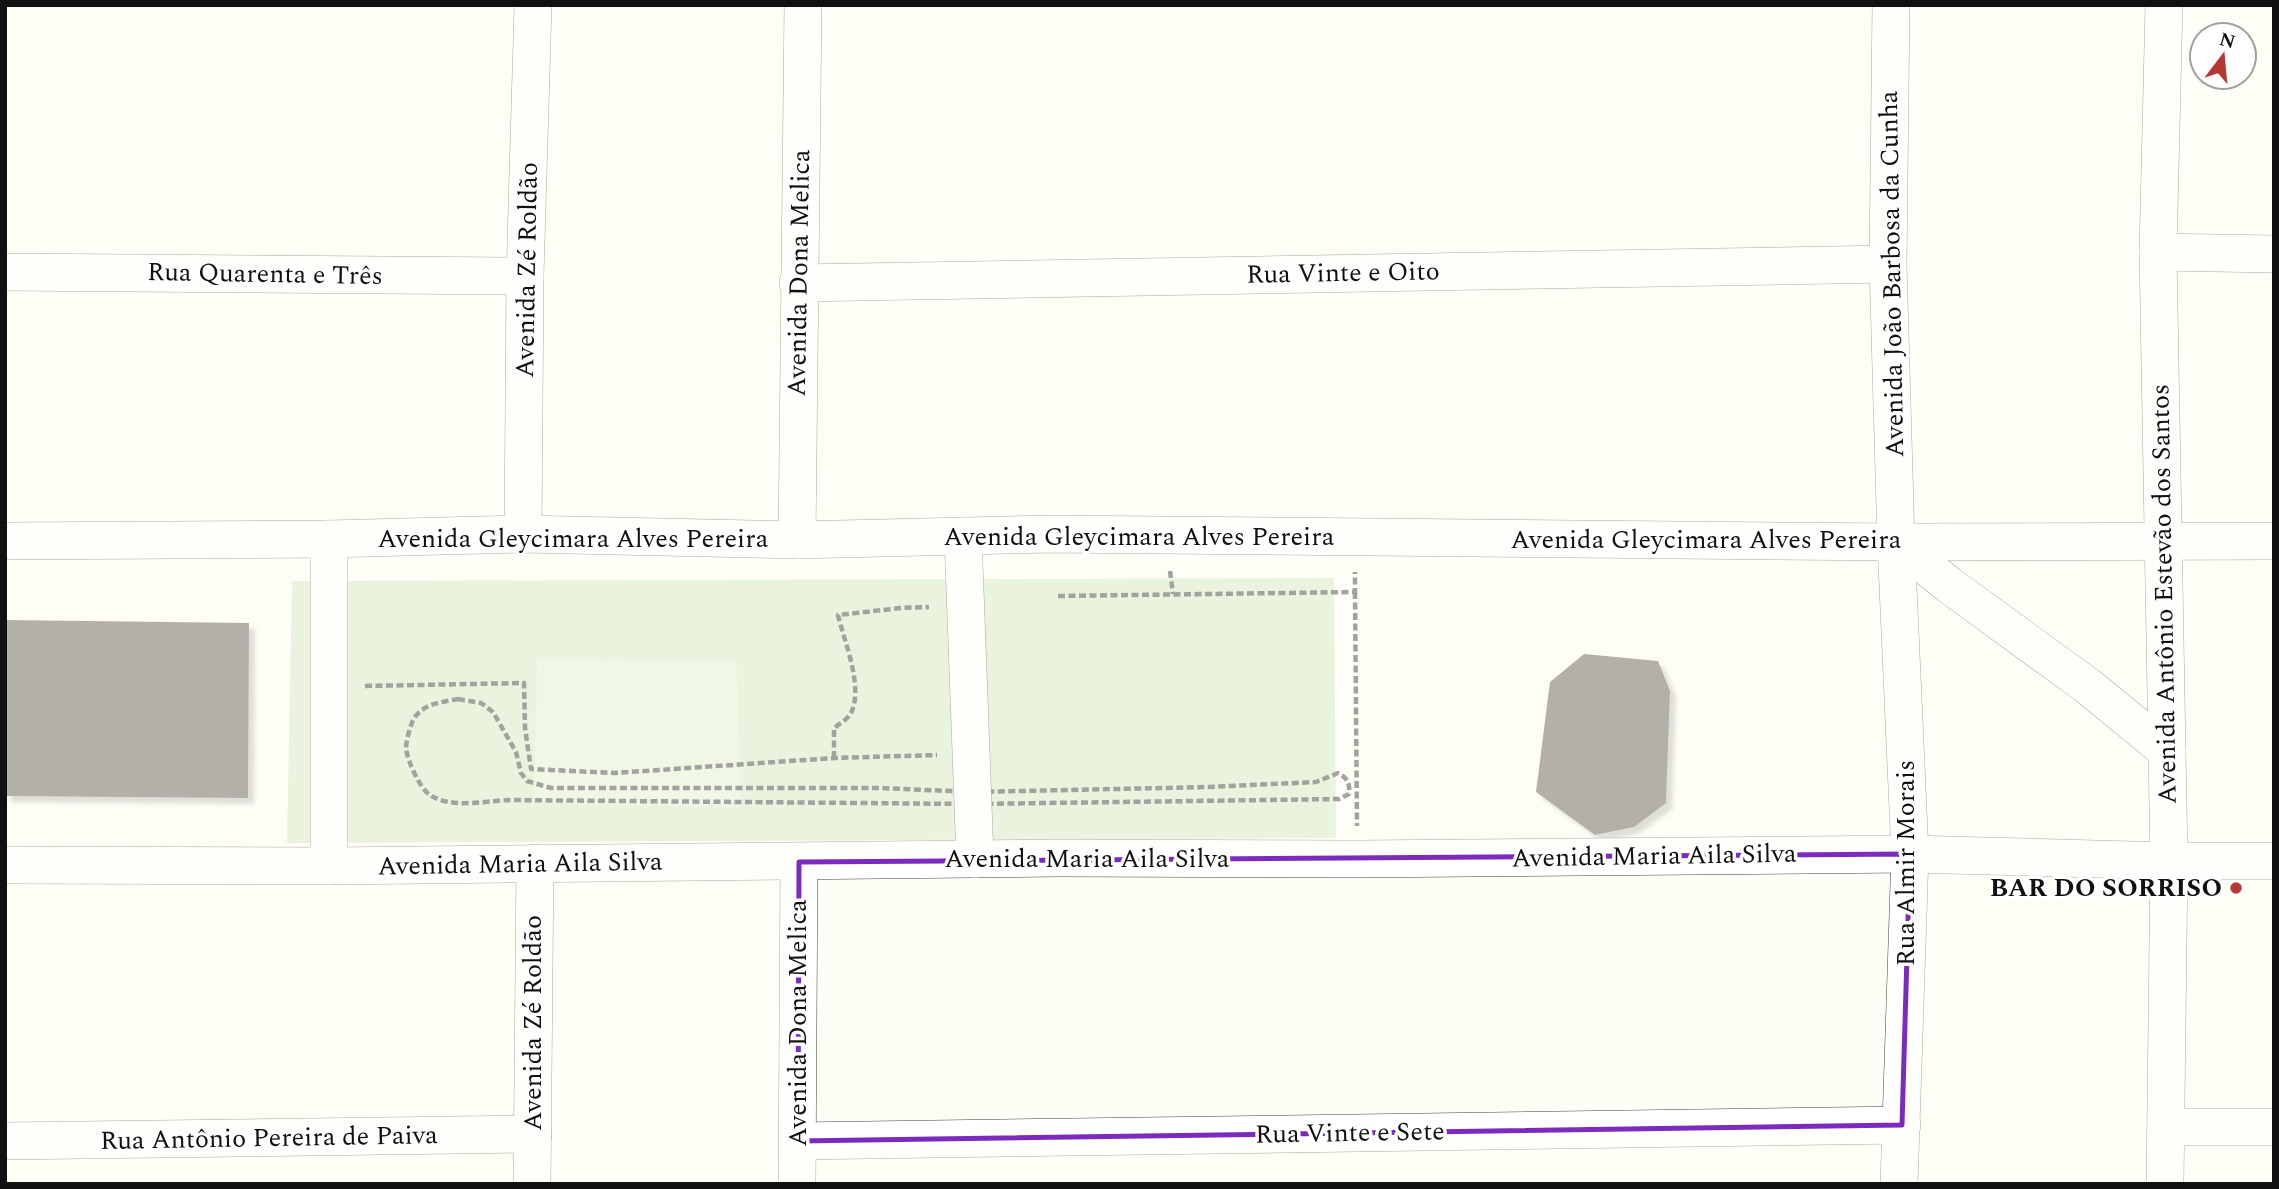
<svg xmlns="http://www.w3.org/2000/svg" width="2279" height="1189" viewBox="0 0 2279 1189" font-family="Spectral,serif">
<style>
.green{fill:#d1e7c0}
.pitch{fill:#e2efd1}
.building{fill:#58534e;filter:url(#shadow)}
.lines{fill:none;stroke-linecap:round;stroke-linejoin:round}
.minor-casing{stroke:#444;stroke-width:38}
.path{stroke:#333;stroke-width:4.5;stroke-dasharray:7 3.5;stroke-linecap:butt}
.minor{stroke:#fff;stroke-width:37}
.marked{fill:none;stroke:#7b2cbf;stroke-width:5;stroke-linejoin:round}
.poi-dot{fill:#b63833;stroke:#fff;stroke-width:2.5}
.labels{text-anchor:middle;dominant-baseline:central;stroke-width:7;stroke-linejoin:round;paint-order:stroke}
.street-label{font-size:26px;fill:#111;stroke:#fff}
.poi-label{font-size:26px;font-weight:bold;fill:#111;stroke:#fff;text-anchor:end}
</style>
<defs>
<filter id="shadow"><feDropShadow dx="6" dy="6" stdDeviation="2" flood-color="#0004"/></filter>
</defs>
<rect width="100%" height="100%" fill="#fefdf5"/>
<path class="green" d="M 1334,578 L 1336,838 L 287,843 L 292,581 Z"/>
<path class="pitch" d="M 537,659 L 736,661 L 742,808 L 534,802 Z"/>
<g class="building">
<path d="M 5,620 L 249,623 L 248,798 L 5,796 Z"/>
<path d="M 1584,654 L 1658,661 L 1670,691 L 1666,803 L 1634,827 L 1595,835 L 1536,792 L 1550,682 Z"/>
</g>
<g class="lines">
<defs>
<g id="minor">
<path d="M 1891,5 L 1888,264 L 1896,542 L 1910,854 L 1899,1184"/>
<path d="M 2164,5 L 2158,252 L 2169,861 L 2165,1184"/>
<path d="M 2158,252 L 2274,254"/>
<path d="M 5,272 L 525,276"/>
<path d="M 798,283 L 1888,264"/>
<path d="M 523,534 L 525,276 L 533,5"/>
<path d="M 963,536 L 975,859"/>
<path d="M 797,540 L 803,5"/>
<path d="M 5,541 L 329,539 L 523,534 L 797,540 L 1051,534 L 1896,542 L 2274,541"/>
<path d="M 1896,542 L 1949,585 L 2089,687 L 2167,751"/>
<path d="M 5,865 L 329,866 L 1057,858 L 1358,859 L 1910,854 L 2169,861 L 2274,861"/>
<path d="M 329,866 L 329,539"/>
<path d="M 2166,1127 L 2274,1127"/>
<path d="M 5,1141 L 533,1134"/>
<path d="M 798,1141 L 1902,1125"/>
<path d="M 532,1184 L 535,863"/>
<path d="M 797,1184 L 799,862"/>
</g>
</defs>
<use href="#minor" class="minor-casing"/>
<g class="path">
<path d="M 1170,571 L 1173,594"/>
<path d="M 1355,592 L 1357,826"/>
<path d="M 1058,596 L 1355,592 L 1355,572"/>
<path d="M 365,686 L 524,683 L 525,728 L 531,769 L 615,773 L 834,758 L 937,755"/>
<path d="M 458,699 L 481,703 L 493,712 L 516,752 L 521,773 L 527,781 L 551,788 L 880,788 L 973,792 L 1209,787 L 1316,782 L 1338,773 C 1348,778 1350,784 1349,794 L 1339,799 L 973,804 L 509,800 C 485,801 451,809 430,795 C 420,789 407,760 406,748 C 406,741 411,722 415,717 C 425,703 443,702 458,699 Z"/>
<path d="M 834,758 L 834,728 C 839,724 848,719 851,713 C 864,687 844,641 838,615 L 901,608 L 929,607"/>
</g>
<use href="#minor" class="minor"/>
</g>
<path d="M0 0H2279V1189H0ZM 1910,854 L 1902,1125 L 798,1141 L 799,862 Z" fill="#fefdf5" fill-opacity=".55" fill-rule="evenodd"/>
<path class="marked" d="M 1910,854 L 1902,1125 L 798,1141 L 799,862 Z"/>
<circle class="poi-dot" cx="2236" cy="888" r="7"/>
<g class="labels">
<g class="street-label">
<text transform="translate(527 270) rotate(-89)">Avenida Zé Roldão</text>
<text transform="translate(799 273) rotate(-89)">Avenida Dona Melica</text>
<text transform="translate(1343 273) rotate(-1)">Rua Vinte e Oito</text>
<text transform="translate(265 274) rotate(1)">Rua Quarenta e Três</text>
<text transform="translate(1892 274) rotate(-91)">Avenida João Barbosa da Cunha</text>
<text x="1139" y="537">Avenida Gleycimara Alves Pereira</text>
<text x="573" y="539">Avenida Gleycimara Alves Pereira</text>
<text x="1706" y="540">Avenida Gleycimara Alves Pereira</text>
<text transform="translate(2164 594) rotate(-91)">Avenida Antônio Estevão dos Santos</text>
<text transform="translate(1654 856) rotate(-1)">Avenida Maria Aila Silva</text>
<text x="1087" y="859">Avenida Maria Aila Silva</text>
<text transform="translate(1906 863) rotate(-90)">Rua Almir Morais</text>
<text transform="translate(520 864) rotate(-1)">Avenida Maria Aila Silva</text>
<text transform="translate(533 1023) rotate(-90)">Avenida Zé Roldão</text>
<text transform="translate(798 1023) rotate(-90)">Avenida Dona Melica</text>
<text transform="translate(1350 1133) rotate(-1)">Rua Vinte e Sete</text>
<text transform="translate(269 1138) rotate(-1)">Rua Antônio Pereira de Paiva</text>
</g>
<g class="poi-label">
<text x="2222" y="888">BAR DO SORRISO</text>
</g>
</g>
<rect width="2279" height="1189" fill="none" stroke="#111111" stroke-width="14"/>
<g transform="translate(2223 56) rotate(16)"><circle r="33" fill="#ffffff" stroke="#a0a0a0" stroke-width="2"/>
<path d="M0-5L12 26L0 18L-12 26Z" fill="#b63833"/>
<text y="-10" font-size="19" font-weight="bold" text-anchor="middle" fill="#111111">N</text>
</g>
</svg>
